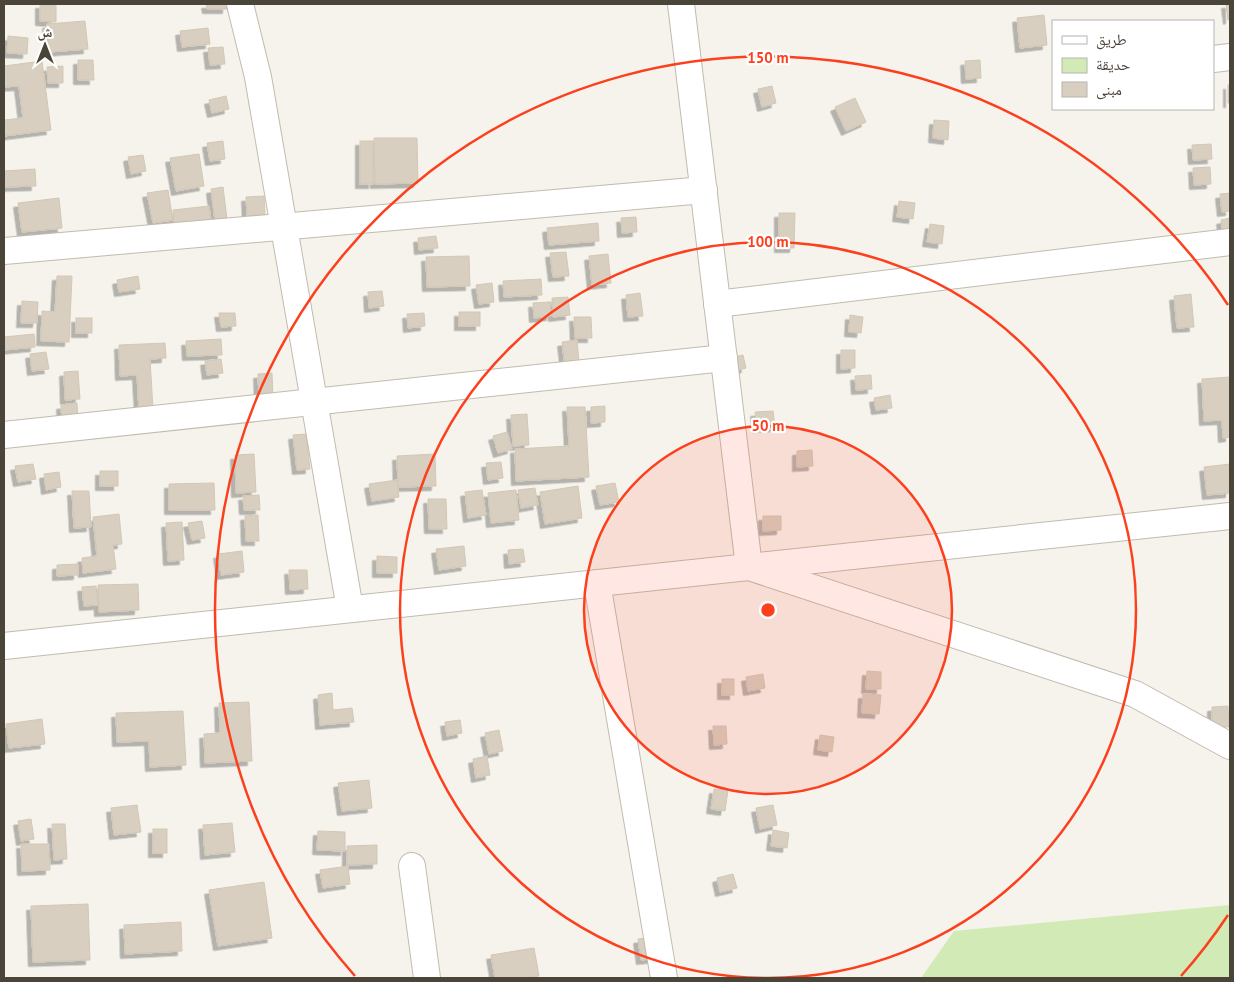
<svg xmlns="http://www.w3.org/2000/svg" width="1234" height="982" viewBox="0 0 1234 982" font-family="'PT Sans','Noto Naskh Arabic',sans-serif">
<style>
.green{fill:#d2eab5}
.building{fill:#d8cfc1;stroke:#d3c7b4;filter:url(#shadow)}
.lines{fill:none;stroke-linecap:round;stroke-linejoin:round}
.minor-casing{stroke:#c2bbae;stroke-width:28}
.minor{stroke:#fff;stroke-width:26}
.ring{fill:none;stroke:#fc3f1d;stroke-width:2.5}
.centre{fill:#fc3f1d;stroke:#fff;stroke-width:2.5}
.ring-label{font-size:15px;text-anchor:middle;font-weight:bold;fill:#fc3f1d;stroke:#fff;stroke-width:4.5;stroke-linejoin:round;paint-order:stroke}
</style>
<defs>
<filter id="shadow"><feDropShadow dx="-4.5" dy="4.5" stdDeviation="0" flood-color="#0004"/></filter>
</defs>
<rect width="100%" height="100%" fill="#f6f3ec"/>
<path class="green" d="M 1230,905 L 1230,978 L 921,978 L 954,931 Z"/>
<g class="building">
<path d="M 40,4 L 56,4 L 56,22 L 40,21 Z"/>
<path d="M 206,4 L 227,4 L 227,9 L 207,9 Z"/>
<path d="M 1226,4 L 1230,4 L 1230,19 L 1228,20 Z"/>
<path d="M 1044,15 L 1047,45 L 1020,48 L 1017,18 Z"/>
<path d="M 85,21 L 88,49 L 49,52 L 47,24 Z"/>
<path d="M 208,28 L 210,44 L 182,47 L 180,31 Z"/>
<path d="M 8,36 L 28,38 L 27,54 L 7,53 Z"/>
<path d="M 223,47 L 225,64 L 210,65 L 208,48 Z"/>
<path d="M 78,60 L 93,60 L 94,80 L 78,80 Z"/>
<path d="M 980,60 L 981,78 L 966,79 L 965,61 Z"/>
<path d="M 42,61 L 51,130 L 4,136 L 4,120 L 23,118 L 19,86 L 4,87 L 4,66 Z"/>
<path d="M 63,66 L 63,83 L 48,83 L 47,67 Z"/>
<rect x="1228" y="85" width="2" height="18"/>
<path d="M 772,86 L 776,103 L 762,107 L 758,89 Z"/>
<path d="M 226,96 L 229,109 L 212,113 L 209,100 Z"/>
<path d="M 855,98 L 866,122 L 846,131 L 835,107 Z"/>
<path d="M 934,120 L 949,121 L 948,140 L 933,138 Z"/>
<path d="M 374,138 L 417,138 L 418,183 L 375,184 Z"/>
<path d="M 223,141 L 225,159 L 210,161 L 207,143 Z"/>
<rect x="360" y="141" width="13" height="43"/>
<path d="M 1211,144 L 1212,159 L 1193,160 L 1192,145 Z"/>
<path d="M 199,154 L 204,186 L 176,191 L 170,158 Z"/>
<path d="M 143,155 L 146,171 L 131,174 L 128,157 Z"/>
<path d="M 1210,167 L 1211,184 L 1194,185 L 1193,168 Z"/>
<path d="M 35,169 L 36,186 L 4,187 L 4,171 Z"/>
<path d="M 223,187 L 227,219 L 215,221 L 211,189 Z"/>
<path d="M 168,190 L 173,220 L 153,223 L 147,193 Z"/>
<path d="M 1230,193 L 1230,211 L 1222,212 L 1220,194 Z"/>
<path d="M 264,196 L 265,215 L 247,216 L 246,197 Z"/>
<path d="M 59,198 L 62,228 L 22,232 L 18,203 Z"/>
<path d="M 899,201 L 915,203 L 913,219 L 897,217 Z"/>
<path d="M 209,206 L 211,221 L 174,225 L 173,210 Z"/>
<path d="M 779,213 L 795,213 L 794,248 L 779,248 Z"/>
<path d="M 636,217 L 637,232 L 622,233 L 621,218 Z"/>
<path d="M 1230,218 L 1230,232 L 1223,233 L 1221,220 Z"/>
<path d="M 598,223 L 599,241 L 549,245 L 547,228 Z"/>
<path d="M 930,224 L 944,226 L 942,244 L 927,242 Z"/>
<path d="M 436,236 L 438,248 L 419,250 L 418,238 Z"/>
<path d="M 566,252 L 569,276 L 553,277 L 550,253 Z"/>
<path d="M 608,254 L 611,283 L 592,285 L 589,256 Z"/>
<path d="M 469,256 L 470,286 L 427,287 L 426,257 Z"/>
<path d="M 57,276 L 72,276 L 69,342 L 41,341 L 42,311 L 55,312 Z"/>
<path d="M 138,276 L 140,289 L 119,292 L 117,280 Z"/>
<path d="M 541,279 L 542,295 L 504,297 L 503,281 Z"/>
<path d="M 492,283 L 494,302 L 479,304 L 476,285 Z"/>
<path d="M 382,291 L 384,306 L 369,308 L 368,292 Z"/>
<path d="M 640,293 L 643,316 L 628,317 L 626,295 Z"/>
<path d="M 1191,294 L 1194,327 L 1177,328 L 1174,296 Z"/>
<path d="M 568,297 L 570,315 L 553,317 L 552,298 Z"/>
<path d="M 22,301 L 38,302 L 37,323 L 21,323 Z"/>
<path d="M 550,302 L 551,316 L 534,318 L 533,303 Z"/>
<rect x="459" y="312" width="21" height="14"/>
<path d="M 219,313 L 235,313 L 236,326 L 221,327 Z"/>
<path d="M 424,313 L 425,326 L 408,328 L 407,314 Z"/>
<path d="M 850,315 L 863,317 L 861,333 L 849,332 Z"/>
<path d="M 574,317 L 591,317 L 592,338 L 575,338 Z"/>
<rect x="76" y="318" width="16" height="15"/>
<path d="M 34,334 L 35,347 L 4,350 L 4,337 Z"/>
<path d="M 221,339 L 222,355 L 187,356 L 186,341 Z"/>
<path d="M 577,340 L 580,372 L 566,374 L 562,342 Z"/>
<path d="M 165,343 L 166,358 L 150,359 L 153,409 L 139,410 L 137,375 L 120,376 L 119,345 Z"/>
<path d="M 841,350 L 855,350 L 855,368 L 841,369 Z"/>
<path d="M 46,352 L 49,369 L 32,371 L 30,354 Z"/>
<path d="M 743,355 L 746,368 L 730,372 L 727,359 Z"/>
<path d="M 221,359 L 223,373 L 207,375 L 205,361 Z"/>
<path d="M 78,371 L 80,399 L 65,400 L 64,372 Z"/>
<path d="M 272,373 L 273,398 L 259,398 L 258,374 Z"/>
<path d="M 871,375 L 872,389 L 856,390 L 855,376 Z"/>
<path d="M 1230,377 L 1230,437 L 1223,438 L 1222,420 L 1204,421 L 1202,379 Z"/>
<path d="M 890,395 L 892,408 L 876,410 L 874,398 Z"/>
<path d="M 77,403 L 78,421 L 62,422 L 61,405 Z"/>
<path d="M 605,406 L 605,422 L 591,423 L 591,407 Z"/>
<path d="M 567,407 L 585,407 L 589,477 L 516,481 L 515,449 L 569,446 Z"/>
<path d="M 773,411 L 775,427 L 757,428 L 755,412 Z"/>
<path d="M 527,414 L 529,445 L 513,446 L 511,415 Z"/>
<path d="M 507,432 L 512,449 L 498,453 L 493,436 Z"/>
<path d="M 306,434 L 310,469 L 297,470 L 293,435 Z"/>
<path d="M 812,450 L 813,466 L 797,467 L 797,451 Z"/>
<path d="M 254,454 L 256,492 L 236,493 L 235,455 Z"/>
<path d="M 435,454 L 436,486 L 398,487 L 397,456 Z"/>
<path d="M 501,462 L 503,478 L 488,480 L 486,463 Z"/>
<path d="M 33,464 L 36,479 L 18,482 L 15,466 Z"/>
<path d="M 1230,464 L 1230,493 L 1207,495 L 1204,467 Z"/>
<rect x="100" y="471" width="18" height="15"/>
<path d="M 59,472 L 61,487 L 46,490 L 44,474 Z"/>
<path d="M 397,480 L 399,497 L 372,501 L 369,484 Z"/>
<path d="M 214,483 L 215,510 L 169,510 L 169,484 Z"/>
<path d="M 615,483 L 619,502 L 600,505 L 596,486 Z"/>
<path d="M 578,486 L 582,518 L 545,524 L 540,492 Z"/>
<path d="M 535,488 L 538,505 L 521,508 L 518,490 Z"/>
<path d="M 482,490 L 486,515 L 468,518 L 465,492 Z"/>
<path d="M 516,490 L 519,520 L 491,523 L 488,493 Z"/>
<path d="M 72,491 L 89,491 L 91,527 L 74,528 Z"/>
<path d="M 259,495 L 260,510 L 244,510 L 243,496 Z"/>
<path d="M 428,499 L 446,499 L 447,529 L 429,529 Z"/>
<path d="M 119,514 L 122,544 L 113,545 L 116,569 L 83,573 L 82,558 L 97,556 L 93,517 Z"/>
<path d="M 258,515 L 259,541 L 246,541 L 245,516 Z"/>
<path d="M 763,516 L 781,516 L 781,530 L 763,531 Z"/>
<path d="M 202,521 L 205,538 L 192,540 L 188,523 Z"/>
<path d="M 182,522 L 184,560 L 168,561 L 166,523 Z"/>
<path d="M 464,546 L 466,566 L 439,570 L 436,549 Z"/>
<path d="M 523,549 L 525,562 L 509,564 L 508,550 Z"/>
<path d="M 242,551 L 244,572 L 221,575 L 218,554 Z"/>
<path d="M 377,556 L 397,557 L 397,573 L 377,573 Z"/>
<path d="M 78,564 L 78,575 L 57,576 L 57,565 Z"/>
<path d="M 289,570 L 307,570 L 308,589 L 290,590 Z"/>
<path d="M 138,584 L 139,610 L 99,612 L 98,585 Z"/>
<path d="M 96,586 L 98,605 L 84,606 L 82,587 Z"/>
<path d="M 867,671 L 881,672 L 881,689 L 866,689 Z"/>
<path d="M 763,674 L 765,688 L 748,691 L 746,677 Z"/>
<rect x="722" y="679" width="12" height="16"/>
<path d="M 332,693 L 333,710 L 352,708 L 354,722 L 320,725 L 318,695 Z"/>
<path d="M 863,694 L 881,695 L 879,714 L 862,713 Z"/>
<path d="M 249,702 L 252,761 L 205,763 L 204,734 L 220,733 L 219,703 Z"/>
<path d="M 1228,706 L 1229,727 L 1212,727 L 1212,707 Z"/>
<path d="M 183,711 L 186,765 L 150,767 L 149,741 L 117,742 L 116,713 Z"/>
<path d="M 42,719 L 45,744 L 9,748 L 6,724 Z"/>
<path d="M 460,720 L 462,733 L 447,736 L 445,722 Z"/>
<path d="M 713,726 L 726,726 L 727,744 L 714,745 Z"/>
<path d="M 499,730 L 503,751 L 489,754 L 485,733 Z"/>
<path d="M 820,735 L 834,737 L 832,752 L 818,750 Z"/>
<path d="M 487,756 L 490,775 L 476,778 L 473,759 Z"/>
<path d="M 369,780 L 372,808 L 342,811 L 338,783 Z"/>
<path d="M 714,789 L 728,790 L 725,811 L 711,809 Z"/>
<path d="M 137,805 L 141,832 L 114,835 L 111,808 Z"/>
<path d="M 773,805 L 777,825 L 760,829 L 756,808 Z"/>
<path d="M 31,819 L 34,839 L 21,841 L 18,821 Z"/>
<path d="M 232,823 L 235,852 L 205,855 L 203,825 Z"/>
<path d="M 52,824 L 65,824 L 67,859 L 54,860 Z"/>
<rect x="153" y="829" width="14" height="24"/>
<path d="M 773,830 L 789,833 L 787,848 L 771,846 Z"/>
<path d="M 318,831 L 345,832 L 345,851 L 317,850 Z"/>
<path d="M 21,844 L 49,844 L 50,870 L 22,871 Z"/>
<path d="M 377,845 L 377,864 L 347,865 L 347,846 Z"/>
<path d="M 348,866 L 350,884 L 323,888 L 320,870 Z"/>
<path d="M 733,874 L 737,888 L 720,892 L 717,878 Z"/>
<path d="M 264,882 L 272,938 L 218,946 L 209,890 Z"/>
<path d="M 88,904 L 90,960 L 33,962 L 31,906 Z"/>
<path d="M 181,922 L 182,951 L 125,954 L 124,925 Z"/>
<path d="M 666,936 L 668,957 L 641,960 L 638,939 Z"/>
<path d="M 534,948 L 539,976 L 526,978 L 495,978 L 491,955 Z"/>
</g>
<g class="lines">
<defs>
<g id="minor">
<path d="M 240,4 L 258,77 L 350,609"/>
<path d="M 681,4 L 749,567 L 1135,694 L 1230,746"/>
<path d="M 1213,59 L 1230,57"/>
<path d="M 4,251 L 704,190"/>
<path d="M 717,304 L 1230,242"/>
<path d="M 4,435 L 724,358"/>
<path d="M 597,583 L 664,978"/>
<path d="M 4,646 L 1230,516"/>
<path d="M 412,866 L 427,978"/>
</g>
</defs>
<use href="#minor" class="minor-casing"/>
<use href="#minor" class="minor"/>
</g>
<circle cx="768" cy="610" r="184" fill="#fc3f1d" fill-opacity=".12"/>
<g class="ring">
<circle cx="768" cy="610" r="184"/>
<circle cx="768" cy="610" r="368"/>
<path d="M1228 915A552 552 0 0 1 1181 976M355 976A552 552 0 1 1 1228 305"/>
</g>
<circle cx="768" cy="610" r="8" class="centre"/>
<g class="ring-label">
<text x="768" y="63">150 m</text>
<text x="768" y="247">100 m</text>
<text x="768" y="431">50 m</text>
</g>
<rect width="1234" height="982" fill="none" stroke="#4b4439" stroke-width="10"/>
<rect x="1052" y="20" width="162" height="90" fill="#ffffff" stroke="#b7b4b0"/>
<rect x="1062" y="36" width="25" height="8" fill="#ffffff" stroke="#b7b4b0"/>
<text x="1096" y="45" font-size="15" fill="#4b4439">طريق</text>
<rect x="1062" y="58" width="25" height="15" fill="#d2eab5" stroke="#b7b4b0"/>
<text x="1096" y="70" font-size="15" fill="#4b4439">حديقة</text>
<rect x="1062" y="82" width="25" height="15" fill="#d8cfc1" stroke="#b7b4b0"/>
<text x="1096" y="95" font-size="15" fill="#4b4439">مبنى</text>
<g transform="translate(45 45)" stroke="#ffffff" stroke-width="4" paint-order="stroke">
<path d="M0-4L9 19L0 12L-9 19Z" fill="#4b4439"/>
<text y="-8" font-size="14" font-weight="bold" text-anchor="middle" fill="#4b4439">ش</text>
</g>
</svg>
